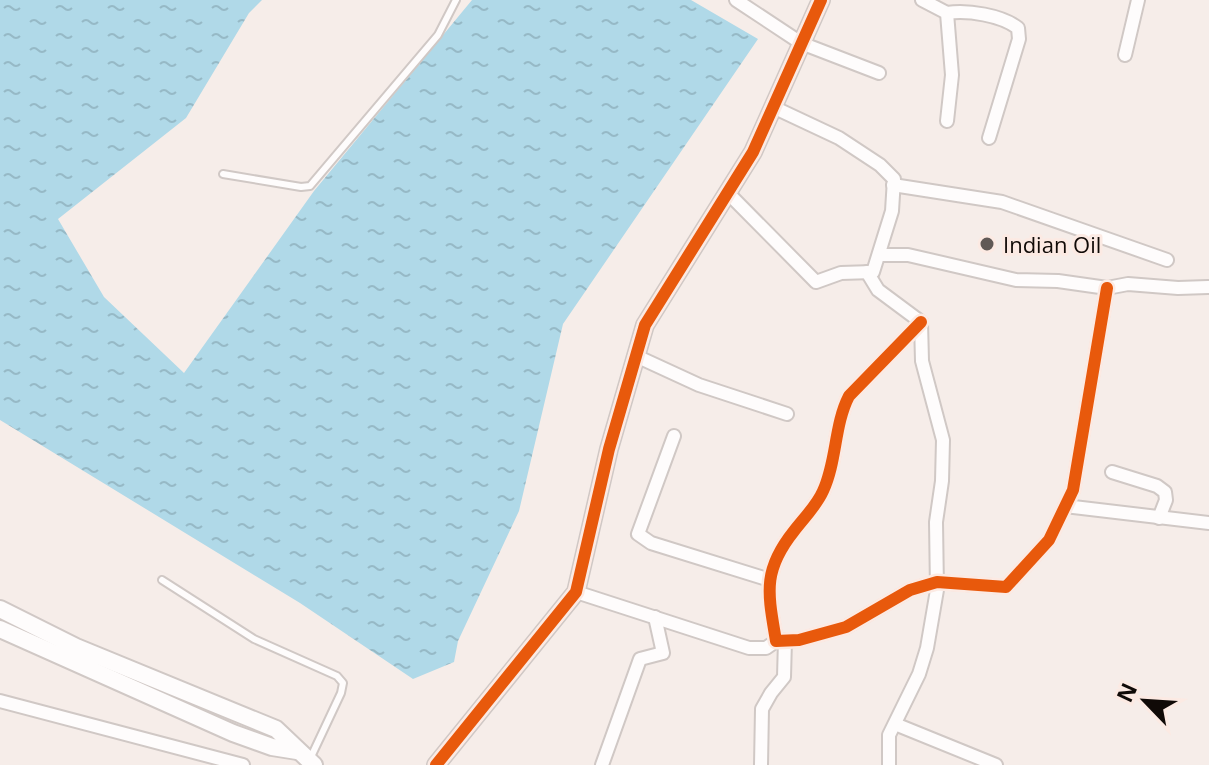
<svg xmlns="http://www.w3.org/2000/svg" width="1209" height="765" viewBox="0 0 1209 765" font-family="'Open Sans',sans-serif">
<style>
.water{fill:url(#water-ripples)}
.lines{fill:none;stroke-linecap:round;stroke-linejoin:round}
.lane-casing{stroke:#d0c8c5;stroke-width:10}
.street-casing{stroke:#d0c8c5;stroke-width:16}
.secondary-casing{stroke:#d0c8c5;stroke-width:20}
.lane{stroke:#fefcfc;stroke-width:6}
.street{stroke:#fefcfc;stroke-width:12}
.secondary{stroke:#fefcfc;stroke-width:16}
.cycleway-casing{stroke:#fceae3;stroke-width:17}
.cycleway{stroke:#e8590c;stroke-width:12}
.poi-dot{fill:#605956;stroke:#fceae3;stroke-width:3}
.labels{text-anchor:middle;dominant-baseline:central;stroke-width:6;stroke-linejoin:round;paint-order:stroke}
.poi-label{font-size:22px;fill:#100a07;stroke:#fceae3;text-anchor:start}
</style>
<defs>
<pattern id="water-ripples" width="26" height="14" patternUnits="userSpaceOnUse" patternTransform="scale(2)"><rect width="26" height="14" fill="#b0d9e8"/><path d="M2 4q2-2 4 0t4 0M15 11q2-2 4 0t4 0" fill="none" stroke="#96b9c6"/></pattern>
</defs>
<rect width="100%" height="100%" fill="#f6ede9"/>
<path class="water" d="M 0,0 L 262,0 L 249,13 L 186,118 L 58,219 L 104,297 L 184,373 L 314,191 L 472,0 L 691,0 L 758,39 L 563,324 L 519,511 L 458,641 L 454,662 L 413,679 L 300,603 L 0,420 Z"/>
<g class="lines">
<defs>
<g id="lane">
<path d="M 223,174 L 301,187 L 310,186 L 438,35 L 456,0"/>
<path d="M 162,580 L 254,639 L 337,676 L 343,683 L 341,693 L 310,759"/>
</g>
<g id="street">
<path d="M 736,0 L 801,43 L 879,73"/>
<path d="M 922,0 L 947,13 L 952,75 L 947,121"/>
<path d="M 947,13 C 968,10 1001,15 1018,28 L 1019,39 L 989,138"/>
<path d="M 1125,55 L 1138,0"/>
<path d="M 893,185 L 1002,202 L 1167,260"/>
<path d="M 727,192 L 816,282 L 841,273 L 873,272 L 892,211 L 894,179 L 880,165 L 839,138 L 773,107"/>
<path d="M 879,255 L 908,255 L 1016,280 L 1058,281 L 1107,288 L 1128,284 L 1178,288 L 1208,287"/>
<path d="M 867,272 L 878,290 L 921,322 L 922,361 L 943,440 L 942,481 L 936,522 L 937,590 L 927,648 L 919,674 L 889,735 L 889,765"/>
<path d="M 921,322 L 849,396 C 834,425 837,461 823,491 C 817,505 804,518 794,531 C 762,571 768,593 776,641 L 799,640 L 846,627 L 910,590 L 937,582 L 1006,587 L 1049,540 L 1073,490 L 1107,288"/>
<path d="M 636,356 L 699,385 L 787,414"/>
<path d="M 674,436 L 638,534 L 651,543 L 770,580"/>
<path d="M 1112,472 L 1157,486 L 1165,492 L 1166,500 L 1159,518"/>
<path d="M 1065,506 L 1209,523"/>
<path d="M 576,592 L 749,648 L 766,648 L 776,641"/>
<path d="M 0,701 L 243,765"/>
<path d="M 895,724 L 996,765"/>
<path d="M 602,765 L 640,659 L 663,653 L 655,617"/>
<path d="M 761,765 L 762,709 L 771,693 L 784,677 L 785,640"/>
</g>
<g id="secondary">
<path d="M 0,609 L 76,647 L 276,729 L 314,765"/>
<path d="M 0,629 L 233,733 L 272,747 L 297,751"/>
<path d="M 436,765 L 576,592 L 609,449 L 645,325 L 753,152 L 821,0"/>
</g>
</defs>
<use href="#lane" class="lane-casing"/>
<use href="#street" class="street-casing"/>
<use href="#secondary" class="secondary-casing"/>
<use href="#lane" class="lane"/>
<use href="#street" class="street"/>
<use href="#secondary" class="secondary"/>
<defs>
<g id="cycleway">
<path d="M 921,322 L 849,396 C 834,425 837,461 823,491 C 817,505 804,518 794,531 C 762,571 768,593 776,641 L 799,640 L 846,627 L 910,590 L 937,582 L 1006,587 L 1049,540 L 1073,490 L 1107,288"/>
<path d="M 436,765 L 576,592 L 609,449 L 645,325 L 753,152 L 821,0"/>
</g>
</defs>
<use href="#cycleway" class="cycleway-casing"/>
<use href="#cycleway" class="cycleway"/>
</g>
<circle class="poi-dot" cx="987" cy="244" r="8"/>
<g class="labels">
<g class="poi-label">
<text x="1003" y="244">Indian Oil</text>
</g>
</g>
<g transform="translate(1145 701) rotate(295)" stroke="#fceae3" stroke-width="6" paint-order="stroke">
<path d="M0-6L14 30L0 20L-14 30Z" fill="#100a07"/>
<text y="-12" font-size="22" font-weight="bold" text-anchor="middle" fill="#100a07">N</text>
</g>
</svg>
